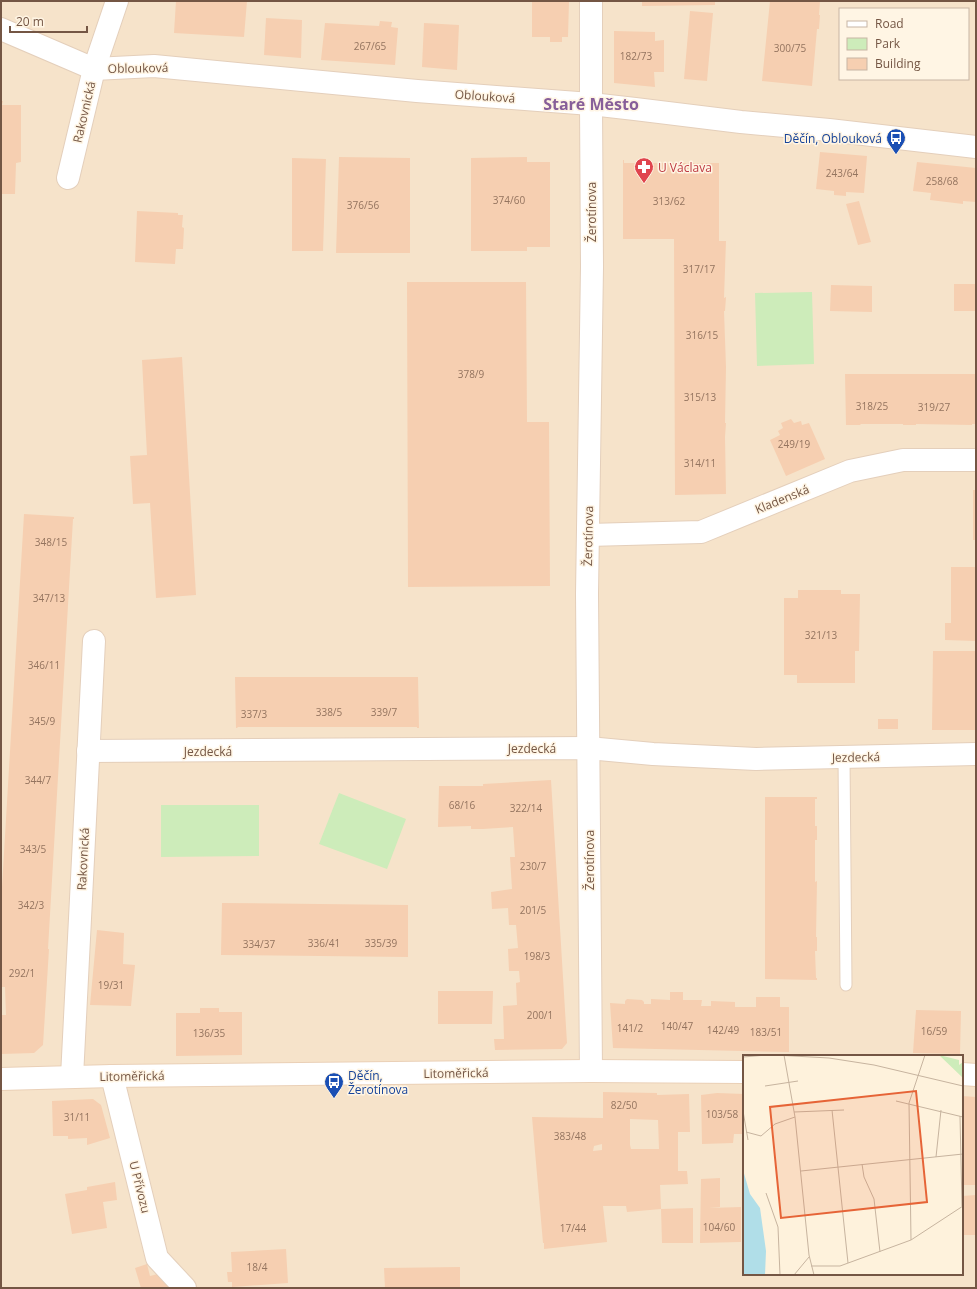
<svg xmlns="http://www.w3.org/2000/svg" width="977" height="1289" viewBox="0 0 977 1289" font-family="'Open Sans',sans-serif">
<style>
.residential{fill:#f6e3ca;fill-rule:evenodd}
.green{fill:#cdecba}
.building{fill:#f6cfb1;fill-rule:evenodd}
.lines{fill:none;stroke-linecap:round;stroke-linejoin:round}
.lane-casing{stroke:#e4cfbb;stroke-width:13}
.street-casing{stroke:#e4cfbb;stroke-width:24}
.secondary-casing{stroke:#ead0b7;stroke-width:24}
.lane{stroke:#fff;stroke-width:11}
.street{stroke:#fff;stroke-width:22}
.secondary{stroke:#fff;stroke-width:22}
.labels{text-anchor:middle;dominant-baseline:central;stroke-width:3;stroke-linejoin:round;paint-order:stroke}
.number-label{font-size:10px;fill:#94745f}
.street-label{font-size:12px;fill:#745644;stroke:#fff5e4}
.transit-label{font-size:12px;fill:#164399;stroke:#fff5e4;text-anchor:end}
.health-label{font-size:12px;fill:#be3a42;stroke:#fff5e4;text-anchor:start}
.district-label{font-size:16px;font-weight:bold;fill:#875e99;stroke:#fff5e4}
.inset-road{fill:none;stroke:#c7b49f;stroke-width:1}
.view{fill:#e66437;fill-opacity:0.15;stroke:#e66437;stroke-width:2}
.inset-edge{fill:none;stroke:#745644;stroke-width:2}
</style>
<rect width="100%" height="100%" fill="#fef2dc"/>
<path class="residential" d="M 1,1 L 976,1 L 976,1288 L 1,1288 ZM 840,9 L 968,9 L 968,79 L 840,79 ZM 744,1056 L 962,1056 L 962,1274 L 744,1274 Z"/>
<g class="green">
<path d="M 812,292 L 814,364 L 757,366 L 755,293 Z"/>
<path d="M 339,793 L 406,819 L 387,869 L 319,844 Z"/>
<path d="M 161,805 L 259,805 L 259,856 L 161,857 Z"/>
</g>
<g class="building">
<path d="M 176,1 L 247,1 L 244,37 L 174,33 Z"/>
<path d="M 532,1 L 569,1 L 568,37 L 562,37 L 562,42 L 550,42 L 550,37 L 532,37 Z"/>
<path d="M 642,1 L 715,1 L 715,5 L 642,6 Z"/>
<path d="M 770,1 L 820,1 L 819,15 L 820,15 L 819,29 L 817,29 L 812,86 L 762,81 Z"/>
<path d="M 690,11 L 713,13 L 707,81 L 684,79 Z"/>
<path d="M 266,18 L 302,20 L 301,58 L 264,55 Z"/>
<path d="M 380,21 L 392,22 L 391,27 L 398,28 L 395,65 L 321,60 L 325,23 L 379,26 Z"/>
<path d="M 424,23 L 459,25 L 457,70 L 422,67 Z"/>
<path d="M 614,31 L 655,32 L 655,41 L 664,40 L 664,72 L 654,72 L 655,87 L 614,83 Z"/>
<path d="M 1,101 L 3,101 L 2,105 L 21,105 L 21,162 L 16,163 L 15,194 L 1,194 Z"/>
<path d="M 820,152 L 867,156 L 864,193 L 846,192 L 846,196 L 834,195 L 834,191 L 816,189 Z"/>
<path d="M 339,157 L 410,158 L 410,253 L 336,253 Z"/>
<path d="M 527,157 L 527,162 L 550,162 L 550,247 L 527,247 L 527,251 L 471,251 L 471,158 Z"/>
<path d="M 292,158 L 326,159 L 323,251 L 292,251 Z"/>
<path d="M 623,160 L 624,160 L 624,163 L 719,163 L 719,241 L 726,241 L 724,298 L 726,297 L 725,311 L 724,311 L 726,367 L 725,423 L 726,423 L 725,437 L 726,494 L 675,495 L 674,239 L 623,239 Z"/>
<path d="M 917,162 L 976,168 L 976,202 L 963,201 L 963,204 L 930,200 L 931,193 L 913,191 Z"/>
<path d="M 859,201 L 871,242 L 858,245 L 846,204 Z"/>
<path d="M 137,211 L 178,213 L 178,215 L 183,215 L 182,227 L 184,228 L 183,249 L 176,249 L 175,264 L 135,262 Z"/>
<path d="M 407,282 L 526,282 L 527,422 L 549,422 L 550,586 L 408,587 Z"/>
<rect x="954" y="284" width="22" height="27"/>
<path d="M 831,285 L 872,286 L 872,312 L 830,311 Z"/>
<path d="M 182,357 L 196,595 L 156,598 L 150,503 L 133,504 L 130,456 L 147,455 L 142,360 Z"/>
<path d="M 845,374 L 976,374 L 976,424 L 972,424 L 972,425 L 916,424 L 916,425 L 903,425 L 903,424 L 860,424 L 861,425 L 846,425 Z"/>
<path d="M 791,419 L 794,423 L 801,421 L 802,425 L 809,423 L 825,459 L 786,476 L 770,440 L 780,435 L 778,431 L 783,428 L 781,423 Z"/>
<rect x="973" y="490" width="3" height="50"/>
<path d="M 24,514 L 74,517 L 74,519 L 73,519 L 48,949 L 49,949 L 43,1045 L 34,1053 L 1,1054 L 1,1015 L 6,1015 L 5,987 L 2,987 L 2,977 L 1,977 L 1,904 Z"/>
<path d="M 951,567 L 976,567 L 976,641 L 945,640 L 945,623 L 951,623 Z"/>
<path d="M 798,590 L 841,590 L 841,594 L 860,594 L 859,651 L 855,651 L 855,683 L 797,683 L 797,675 L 784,675 L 784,598 L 798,598 Z"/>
<path d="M 933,651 L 976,651 L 976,730 L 932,730 Z"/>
<path d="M 235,677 L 418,677 L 419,728 L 417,728 L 417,727 L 238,727 L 237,728 L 236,728 Z"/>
<rect x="878" y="719" width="20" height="10"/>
<path d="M 551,780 L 567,1043 L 562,1049 L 495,1050 L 494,1039 L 504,1039 L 503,1006 L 517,1005 L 516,983 L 520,982 L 519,971 L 509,971 L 508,949 L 518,948 L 516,925 L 509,925 L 508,908 L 492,909 L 491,892 L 512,889 L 510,857 L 515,857 L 513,827 L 483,829 L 471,829 L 471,826 L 438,827 L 439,786 L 483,786 L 483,784 Z"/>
<path d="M 765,797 L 817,797 L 817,799 L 815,799 L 815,826 L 817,826 L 817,840 L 815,840 L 815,882 L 817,881 L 816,937 L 817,937 L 817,951 L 815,951 L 816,978 L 817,978 L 817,980 L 765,979 Z"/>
<path d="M 222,903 L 408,905 L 408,957 L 221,955 Z"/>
<path d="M 97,930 L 124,933 L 123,964 L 135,965 L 131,1006 L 90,1005 Z"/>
<path d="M 438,991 L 493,991 L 492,1024 L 438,1024 Z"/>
<path d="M 670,992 L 683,992 L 683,1000 L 702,1000 L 701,1006 L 711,1006 L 711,1001 L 735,1002 L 735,1007 L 756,1007 L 756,997 L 780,997 L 780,1007 L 789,1007 L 789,1052 L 613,1048 L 610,1003 L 625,1004 L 625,1001 L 627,999 L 642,1000 L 644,1002 L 644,1004 L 651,1004 L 651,999 L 670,1000 Z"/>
<path d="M 200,1008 L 219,1008 L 219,1012 L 242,1012 L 242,1055 L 176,1056 L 176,1013 L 200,1013 Z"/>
<path d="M 916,1010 L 961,1011 L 960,1054 L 913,1053 Z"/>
<path d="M 603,1092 L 657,1093 L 657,1095 L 689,1094 L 690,1132 L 678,1132 L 678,1171 L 687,1171 L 688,1184 L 660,1185 L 661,1209 L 627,1212 L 626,1206 L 603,1206 L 607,1242 L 544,1249 L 544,1243 L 543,1243 L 532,1117 L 603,1118 ZM 630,1119 L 658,1120 L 659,1149 L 631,1149 L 630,1145 ZM 602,1144 L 602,1150 L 593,1151 L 594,1146 Z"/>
<path d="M 717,1093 L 744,1094 L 744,1134 L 734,1134 L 733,1143 L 702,1144 L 701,1095 Z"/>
<path d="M 962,1096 L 976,1097 L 976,1185 L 962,1185 Z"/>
<path d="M 93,1099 L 101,1105 L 110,1138 L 87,1145 L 87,1138 L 68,1139 L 68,1136 L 53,1136 L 52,1101 Z"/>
<path d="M 720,1178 L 720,1207 L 709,1208 L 741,1207 L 741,1242 L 700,1243 L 701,1179 Z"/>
<path d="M 115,1182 L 117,1200 L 103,1202 L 107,1228 L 72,1234 L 65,1194 L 87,1190 L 87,1187 Z"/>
<path d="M 976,1195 L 976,1235 L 962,1235 L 962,1196 Z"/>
<path d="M 693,1208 L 693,1243 L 662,1243 L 661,1209 Z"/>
<path d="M 286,1249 L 288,1283 L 232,1287 L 232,1282 L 228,1282 L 227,1272 L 232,1272 L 231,1252 Z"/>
<path d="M 147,1264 L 150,1276 L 166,1272 L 170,1288 L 141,1288 L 135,1268 Z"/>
<path d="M 460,1267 L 460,1288 L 385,1288 L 384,1268 Z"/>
</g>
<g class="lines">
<defs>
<path id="lane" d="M 844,757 L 846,985"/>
<g id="street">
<path d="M 1,29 L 94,69 L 154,66 L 417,91 L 591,104 L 635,109 L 741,122 L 829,130 L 976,147"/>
<path d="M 68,178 L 94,69 L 117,1"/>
<path d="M 588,535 L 701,532 L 850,471 L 903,460 L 976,460"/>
<path d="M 88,751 L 588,748 L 653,754 L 756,759 L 976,754"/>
<path d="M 591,1071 L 587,594 L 592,267 L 591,104 L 591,1"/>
<path d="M 112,1076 L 157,1258 L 185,1288"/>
<path d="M 72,1077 L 94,641"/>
</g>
<g id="secondary">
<path d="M 962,1074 L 976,1075"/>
<path d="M 1,1079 L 112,1076 L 591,1071 L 744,1072"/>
</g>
</defs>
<use href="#lane" class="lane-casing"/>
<use href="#street" class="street-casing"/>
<use href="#secondary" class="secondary-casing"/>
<use href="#lane" class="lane"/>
<use href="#street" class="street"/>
<use href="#secondary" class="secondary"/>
</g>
<defs>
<symbol id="bus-pin" viewBox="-11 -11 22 30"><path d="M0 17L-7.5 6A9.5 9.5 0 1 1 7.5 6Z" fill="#1a4fb4" stroke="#fff5e4"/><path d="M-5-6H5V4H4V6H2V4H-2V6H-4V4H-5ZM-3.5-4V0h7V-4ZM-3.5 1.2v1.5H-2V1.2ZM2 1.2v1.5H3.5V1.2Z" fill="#fff"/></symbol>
<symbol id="pharmacy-pin" viewBox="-11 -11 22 30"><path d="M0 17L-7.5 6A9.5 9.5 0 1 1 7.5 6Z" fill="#e0444e" stroke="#fff5e4"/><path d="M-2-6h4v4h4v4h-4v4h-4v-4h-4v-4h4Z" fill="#fff"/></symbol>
</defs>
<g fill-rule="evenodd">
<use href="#bus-pin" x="885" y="127" width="22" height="30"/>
<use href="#pharmacy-pin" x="633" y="156" width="22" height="30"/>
<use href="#bus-pin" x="323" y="1071" width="22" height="30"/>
</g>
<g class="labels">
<g class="number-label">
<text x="370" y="46">267/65</text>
<text x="790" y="48">300/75</text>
<text x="636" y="56">182/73</text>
<text x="842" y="173">243/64</text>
<text x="942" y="181">258/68</text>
<text x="509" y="200">374/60</text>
<text x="669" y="201">313/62</text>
<text x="363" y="205">376/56</text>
<text x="699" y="269">317/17</text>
<text x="702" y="335">316/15</text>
<text x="471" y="374">378/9</text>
<text x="700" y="397">315/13</text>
<text x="872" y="406">318/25</text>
<text x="934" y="407">319/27</text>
<text x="794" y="444">249/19</text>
<text x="700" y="463">314/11</text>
<text x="51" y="542">348/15</text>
<text x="49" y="598">347/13</text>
<text x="821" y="635">321/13</text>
<text x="44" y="665">346/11</text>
<text x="329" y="712">338/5</text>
<text x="384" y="712">339/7</text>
<text x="254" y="714">337/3</text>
<text x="42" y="721">345/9</text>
<text x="38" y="780">344/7</text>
<text x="462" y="805">68/16</text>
<text x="526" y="808">322/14</text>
<text x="33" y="849">343/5</text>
<text x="533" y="866">230/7</text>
<text x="31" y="905">342/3</text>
<text x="533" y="910">201/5</text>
<text x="324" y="943">336/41</text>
<text x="381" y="943">335/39</text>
<text x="259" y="944">334/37</text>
<text x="537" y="956">198/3</text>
<text x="22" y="973">292/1</text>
<text x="111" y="985">19/31</text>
<text x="540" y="1015">200/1</text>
<text x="677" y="1026">140/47</text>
<text x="630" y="1028">141/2</text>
<text x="723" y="1030">142/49</text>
<text x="934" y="1031">16/59</text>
<text x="766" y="1032">183/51</text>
<text x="209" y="1033">136/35</text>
<text x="624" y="1105">82/50</text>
<text x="722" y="1114">103/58</text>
<text x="77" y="1117">31/11</text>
<text x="570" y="1136">383/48</text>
<text x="719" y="1227">104/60</text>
<text x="573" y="1228">17/44</text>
<text x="257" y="1267">18/4</text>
</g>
<g class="street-label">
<text transform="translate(138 68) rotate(-1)">Oblouková</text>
<text transform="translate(485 96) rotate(4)">Oblouková</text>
<text transform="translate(84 112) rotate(-77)">Rakovnická</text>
<text transform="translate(591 212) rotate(-90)">Žerotínova</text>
<text transform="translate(782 499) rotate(-22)">Kladenská</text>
<text transform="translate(588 536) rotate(-89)">Žerotínova</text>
<text x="532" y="748">Jezdecká</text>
<text x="208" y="751">Jezdecká</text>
<text transform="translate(856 757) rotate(-1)">Jezdecká</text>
<text transform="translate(83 859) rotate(-87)">Rakovnická</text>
<text transform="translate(589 860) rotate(-90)">Žerotínova</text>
<text transform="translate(456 1073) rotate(-1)">Litoměřická</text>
<text transform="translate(132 1076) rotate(-1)">Litoměřická</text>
<text transform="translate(140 1187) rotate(76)">U Přívozu</text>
</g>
<g class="transit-label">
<text x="882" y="138">Děčín, Oblouková</text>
<text x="348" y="1075" text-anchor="start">Děčín,<tspan x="348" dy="14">Žerotínova</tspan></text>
</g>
<g class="health-label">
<text x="658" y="167">U Václava</text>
</g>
<g class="district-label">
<text x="591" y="104">Staré Město</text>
</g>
</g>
<g transform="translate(743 1055)">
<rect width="220" height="220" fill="#fef2dc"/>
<path d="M 196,0 L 216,5 L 216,10 L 220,7 L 220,23 Z" fill="#cdecba"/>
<path d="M 0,115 L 7,139 L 17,153 L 23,196 L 22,220 L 0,220 Z" fill="#b0dee8"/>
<path class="inset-road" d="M 32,0 L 86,3 L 131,10 L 220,31M 41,0 L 52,62 L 66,200 L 71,220M 0,2 L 24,0M 22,31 L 55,26M 153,46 L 220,62M 89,55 L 105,208M 0,56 L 5,85M 51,57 L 101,55M 217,61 L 219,151M 3,77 L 18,81 L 32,69 L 52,62M 193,102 L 198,55M 119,109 L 121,122 L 131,144 L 137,197M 58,116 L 220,99M 23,138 L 35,172 L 37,220M 168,185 L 166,48 L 182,0M 68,211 L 97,211 L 168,185 L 220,151M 51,220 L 66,202"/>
<path class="view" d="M 173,36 L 184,147 L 38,163 L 27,52 Z"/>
<rect width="220" height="220" class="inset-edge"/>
</g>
<rect width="977" height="1289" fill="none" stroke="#745644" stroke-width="4"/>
<rect x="839" y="8" width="130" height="72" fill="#fff5e4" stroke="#c7b5a4"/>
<rect x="847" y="21" width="20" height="6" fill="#ffffff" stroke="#c7b5a4"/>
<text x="875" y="28" font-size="12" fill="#745644">Road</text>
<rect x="847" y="38" width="20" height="12" fill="#cdecba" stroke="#c7b5a4"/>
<text x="875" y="48" font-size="12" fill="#745644">Park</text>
<rect x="847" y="58" width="20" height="12" fill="#f6cfb1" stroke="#c7b5a4"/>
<text x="875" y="68" font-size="12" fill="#745644">Building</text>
<path d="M10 26v6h77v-6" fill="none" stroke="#745644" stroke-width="2"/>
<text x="16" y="26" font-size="12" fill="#745644" stroke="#fff5e4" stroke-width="3" paint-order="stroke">20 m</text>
</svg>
